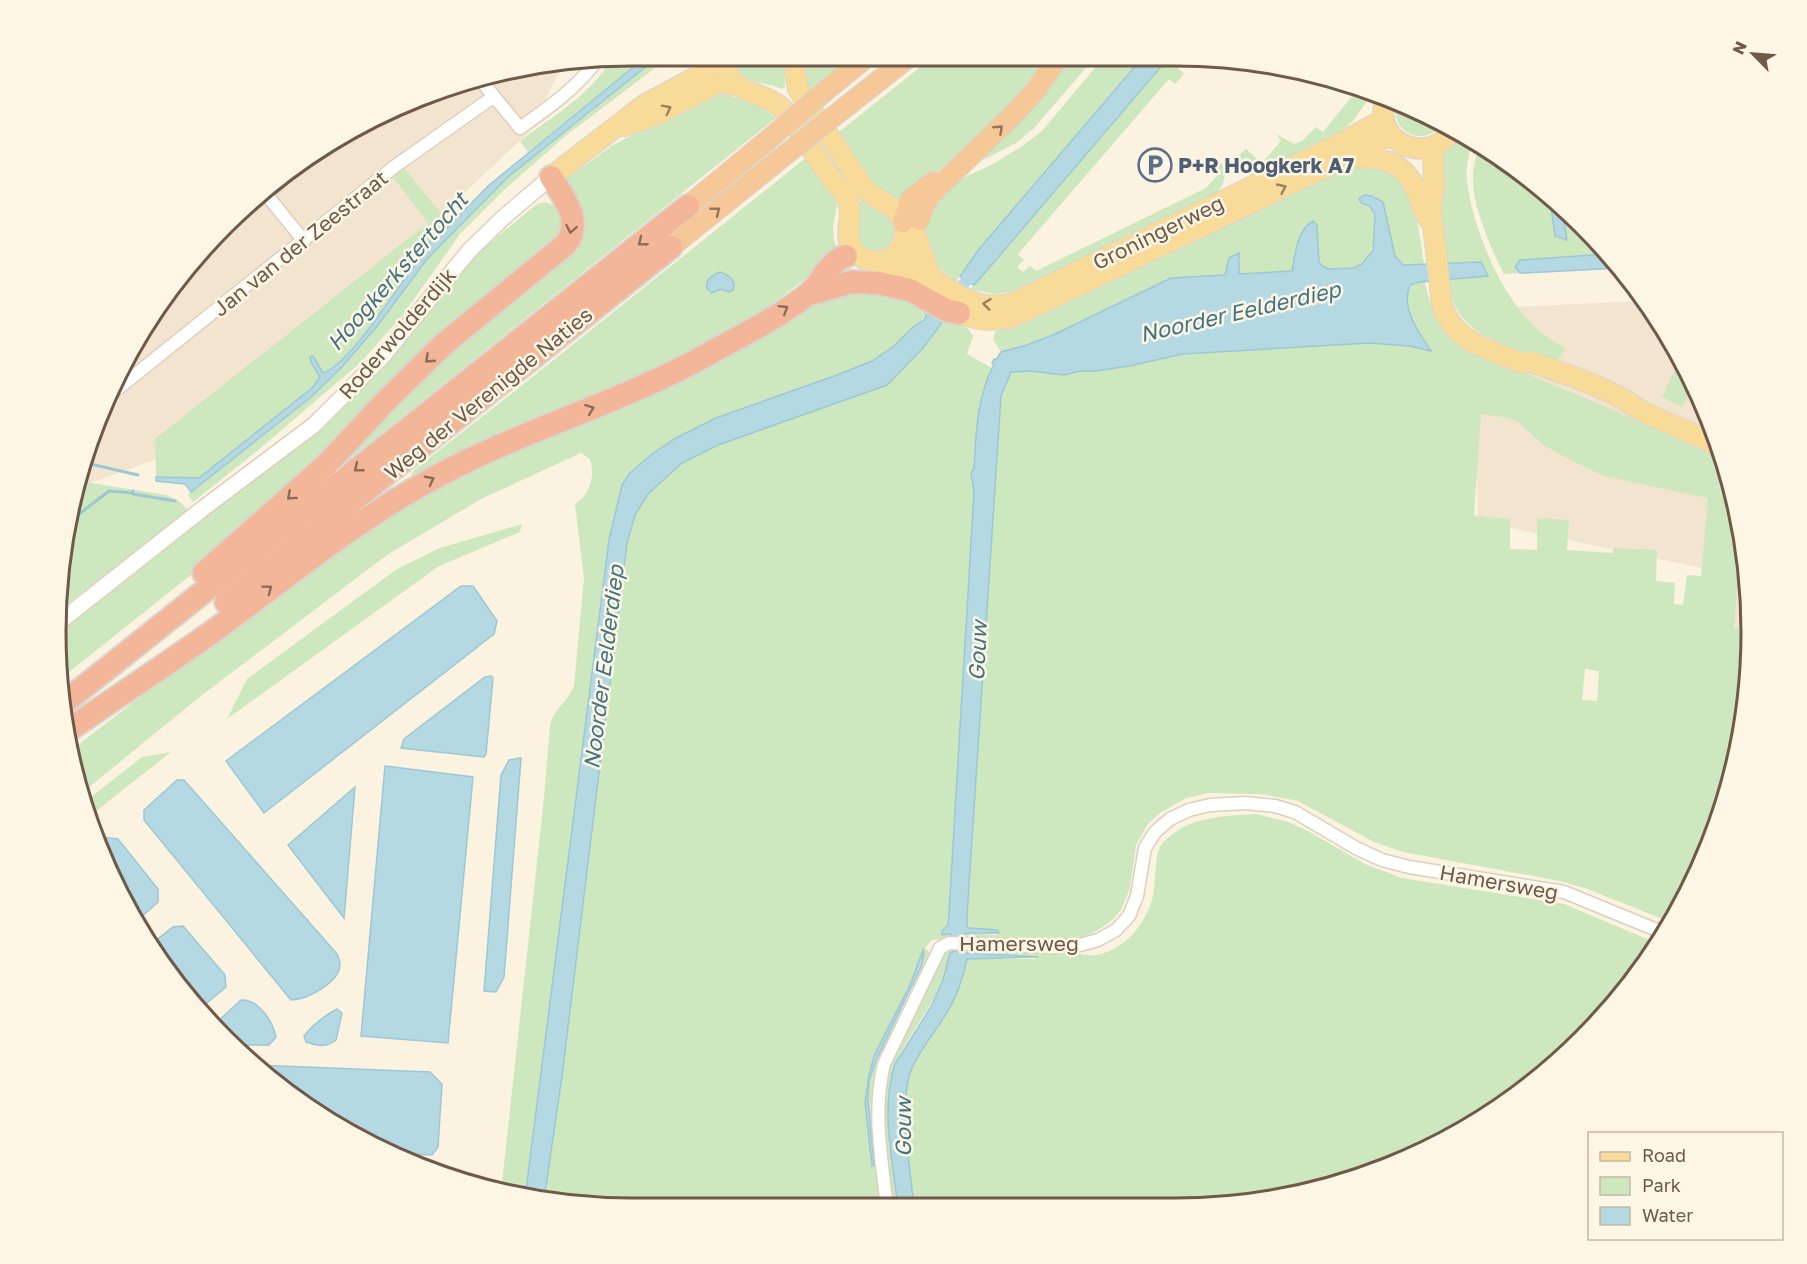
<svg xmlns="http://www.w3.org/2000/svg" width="1807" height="1264" viewBox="0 0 1807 1264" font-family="'Golos Text',sans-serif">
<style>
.residential{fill:#f2e4ce}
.green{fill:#cde7bf;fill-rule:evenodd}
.water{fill:#b5d9e3;stroke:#9cc8d5;stroke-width:1.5}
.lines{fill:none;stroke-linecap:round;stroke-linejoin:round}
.stream{stroke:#9cc8d5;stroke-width:3}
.canal{stroke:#b5d9e3;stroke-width:12}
.minor-casing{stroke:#decfbc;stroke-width:15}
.tertiary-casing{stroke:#decfbc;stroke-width:18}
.primary-casing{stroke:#dad4cf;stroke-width:22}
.trunk-casing{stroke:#dad4cf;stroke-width:22}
.motorway-casing{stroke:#dad4cf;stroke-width:26}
.minor{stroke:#fff;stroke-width:12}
.tertiary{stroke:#fff;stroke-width:15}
.primary{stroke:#f8db99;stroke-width:20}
.trunk{stroke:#f6c898;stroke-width:20}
.motorway{stroke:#f4b698;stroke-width:22}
.trunk-bridge-casing{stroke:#dad4cf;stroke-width:22;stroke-linecap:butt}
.trunk-bridge{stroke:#f6c898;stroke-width:20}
.oneway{stroke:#998060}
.oneway2{stroke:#92755c}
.oneway3{stroke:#8a6c58}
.labels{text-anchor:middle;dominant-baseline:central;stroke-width:5;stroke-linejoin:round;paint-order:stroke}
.service-label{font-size:21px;font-weight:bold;fill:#4e5e75;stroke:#fef6e5;text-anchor:start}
.street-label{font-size:21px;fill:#705948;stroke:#fef6e5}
.water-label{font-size:22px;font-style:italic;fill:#437484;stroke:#fef6e5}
.rim{fill:none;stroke:#705948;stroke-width:3}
</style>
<rect width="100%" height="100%" fill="#fbf2e0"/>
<g class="residential">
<path d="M 562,65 L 532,129 L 201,443 L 79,487 L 100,411 L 198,252 L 312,152 L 482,75 Z"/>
<path d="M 1642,301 L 1649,305 L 1655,312 L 1708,412 L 1740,520 L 1751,628 L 1736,629 L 1721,572 L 1478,521 L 1474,309 Z"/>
</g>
<g class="green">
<path d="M 632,56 L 647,56 L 528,152 L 520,141 C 552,117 592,94 612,58 Z"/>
<path d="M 659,56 L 671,56 L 564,137 L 503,191 L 460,234 L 402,316 L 360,363 L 257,451 L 193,502 L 188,495 L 191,492 L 311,397 L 341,368 L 378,325 L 427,259 L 508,177 Z"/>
<path d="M 735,56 L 789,56 L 784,73 L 785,87 L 782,89 C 763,80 736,86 735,56 Z"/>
<path d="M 801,56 L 854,56 L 806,94 Z"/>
<path d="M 934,56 L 1054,56 L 1039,75 L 968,148 L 914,190 L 902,209 L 880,196 L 834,136 Z"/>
<path d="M 1072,56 L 1096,56 L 1035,127 L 1016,143 L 981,161 Z"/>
<path d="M 1105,56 L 1144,56 L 980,248 L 956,281 L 936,265 L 923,231 L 925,212 L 941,188 L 993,164 L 1021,147 L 1042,131 Z"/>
<path d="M 1170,56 L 1187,57 L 1178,68 L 1184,74 L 1175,84 L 1169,79 L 1018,254 L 1024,260 L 1017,267 L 1023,272 L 1030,266 L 1036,271 L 1206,188 L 1221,171 L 1215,166 L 1220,162 C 1229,169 1224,184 1218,192 L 1017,291 L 994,294 L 970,289 Z"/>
<path d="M 1357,90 L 1371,95 L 1354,120 L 1336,135 L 1252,176 L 1245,174 L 1233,160 L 1246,149 L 1262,163 L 1281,141 L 1276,134 L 1294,144 L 1302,141 L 1316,127 L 1323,132 Z"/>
<path d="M 723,93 L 763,108 L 776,118 L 353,456 L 346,449 L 365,428 L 574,243 L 564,184 L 566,179 L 613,145 L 706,96 Z"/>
<path d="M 1397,104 L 1430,115 L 1442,123 C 1426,149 1389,133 1397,104 Z"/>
<path d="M 1456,133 L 1471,144 C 1469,156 1465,169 1467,181 C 1472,226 1499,291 1532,324 C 1541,334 1554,341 1565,349 L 1554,367 C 1538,360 1522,353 1507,346 C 1473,331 1453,320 1449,280 L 1481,277 L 1481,262 L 1448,263 L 1438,184 L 1442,148 Z"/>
<path d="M 333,143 L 276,196 L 270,189 L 312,152 Z"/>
<path d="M 1478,149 L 1550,201 L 1555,236 L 1566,239 L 1562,210 L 1583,225 L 1607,254 L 1520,260 L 1516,267 L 1520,273 L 1504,274 C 1491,249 1472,205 1473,177 C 1473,167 1476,158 1478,149 Z"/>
<path d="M 808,156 L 835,196 L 837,206 L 833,227 L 834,240 L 838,254 L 760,313 L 718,340 L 412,478 L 411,475 L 414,470 L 520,387 Z"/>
<path d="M 1359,161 L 1399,174 L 1416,212 L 1424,264 L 1403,266 L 1395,256 L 1383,203 L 1370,206 C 1376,216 1375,222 1374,233 C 1372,258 1365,267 1340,269 C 1331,269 1324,270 1319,262 L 1317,225 L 1297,245 L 1293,271 L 1238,274 L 1240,258 L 1229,258 L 1225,275 L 1171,278 L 1053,335 L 1024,346 L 1001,352 L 993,339 L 996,331 L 1020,326 Z"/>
<path d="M 404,168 L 450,225 L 437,238 L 430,241 L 428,249 C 404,275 352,364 323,373 L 315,362 L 311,362 L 320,376 L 312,388 L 199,478 L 156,477 L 155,439 L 428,223 L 393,177 Z"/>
<path d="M 261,197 L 267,203 L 191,265 L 198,252 Z"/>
<path d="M 862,200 C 881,218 915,219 885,252 L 867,252 L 857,242 L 857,203 Z"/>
<path d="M 544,202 L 560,207 L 563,236 L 461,316 L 434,340 L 299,475 L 202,566 L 64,676 L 63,630 L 332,417 L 383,369 L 473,257 L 537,204 Z"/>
<path d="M 1419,282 L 1425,282 C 1430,307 1439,330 1460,346 L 1721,455 L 1740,520 L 1742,535 L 1734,627 L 1751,629 L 1751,632 L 1740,745 L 1707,853 L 1670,922 L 1585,888 L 1560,881 L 1403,852 L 1374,842 L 1298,801 L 1261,794 L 1209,793 L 1186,798 L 1160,813 L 1148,824 L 1136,845 L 1130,888 L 1121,910 L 1111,921 L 1098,930 L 1075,941 L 1054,944 L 941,939 L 932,940 L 925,948 L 929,952 L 930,960 L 881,1068 L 885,1208 L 879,1208 L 878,1201 L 875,1201 L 876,1208 L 632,1208 L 544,1200 L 562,1076 L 627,543 L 635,515 L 648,494 L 682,463 L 718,445 L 887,385 L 923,348 L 942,324 L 928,314 L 894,346 L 872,361 L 837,375 L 716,418 L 676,438 L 652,454 L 630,473 L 609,540 L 525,1198 L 501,1192 L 544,798 L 550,725 C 554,709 568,701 574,686 L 584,578 L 575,504 C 591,494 595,476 590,459 L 581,453 L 481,499 L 387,555 L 202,695 L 83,792 L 69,752 L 240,620 L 378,524 L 443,485 L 502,455 L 782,326 L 831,293 L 892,290 L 966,326 L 973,336 L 967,354 L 992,368 C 976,399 976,433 974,468 L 971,473 L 974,492 L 949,913 L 948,925 L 942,931 L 943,935 L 950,934 L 961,939 L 967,933 L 997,935 L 999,933 L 997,930 L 969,929 L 967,927 L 967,916 L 1001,396 L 1011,372 L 1031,371 L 1064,375 L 1080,371 L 1096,371 L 1129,366 L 1183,354 L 1369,343 L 1409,346 L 1430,351 C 1421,331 1399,308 1410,285 ZM 1481,414 L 1509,418 L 1518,422 L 1542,444 L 1572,461 L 1604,476 L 1708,498 L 1701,576 L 1687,575 L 1683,605 L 1674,604 L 1675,583 L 1656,581 L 1657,550 L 1613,548 L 1613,553 L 1567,550 L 1569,520 L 1537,518 L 1537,550 L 1510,549 L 1510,519 L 1474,516 ZM 1585,669 L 1599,671 L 1597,701 L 1582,700 ZM 924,950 C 928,973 876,1049 869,1081 C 864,1107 871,1137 874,1164 L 873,1166 L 865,1103 L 869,1075 L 874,1056 L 910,985 Z"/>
<path d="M 1675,350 L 1692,383 L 1689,395 L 1682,407 L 1662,397 L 1678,364 Z"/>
<path d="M 85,482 L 166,495 L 178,500 L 188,510 L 62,608 L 60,557 L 75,503 L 83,492 Z"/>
<path d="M 522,524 L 520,532 L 439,566 L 227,719 L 247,679 L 397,569 L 440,548 Z"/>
<path d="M 171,752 L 91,815 L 86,801 L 142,757 Z"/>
<path d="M 1256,814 L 1288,822 L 1306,830 L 1365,864 L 1402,878 L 1564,904 L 1659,944 L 1654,953 L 1582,1040 L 1430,1149 L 1287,1197 L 1228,1203 L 1196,1203 L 1162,1208 L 914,1208 C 911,1170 897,1103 912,1068 C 921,1048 935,1032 946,1014 C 957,997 963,978 967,959 L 1036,959 L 1037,957 L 967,953 L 961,949 L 949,956 C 943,999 912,1025 896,1063 C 879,1101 893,1167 898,1208 L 890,1208 L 881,1123 L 884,1075 L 946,948 C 982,948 1019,946 1055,949 C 1067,950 1084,957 1096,955 C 1125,950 1146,924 1153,896 C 1156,881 1154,861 1160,847 C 1162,843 1166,839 1169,837 C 1193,816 1225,816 1256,814 Z"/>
</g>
<g class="water">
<path d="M 647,56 L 659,56 L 508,177 L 427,259 L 378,325 L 341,368 L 311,397 L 191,492 L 185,484 L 156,481 L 156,477 L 199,478 L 312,388 L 320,377 L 311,362 L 310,357 L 313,356 L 323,373 C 353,363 403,276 428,249 L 430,241 L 437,238 L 488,186 Z"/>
<path d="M 1144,56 L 1170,56 L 989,268 L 974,285 L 960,276 L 980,248 Z"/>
<path d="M 1364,195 L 1372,196 L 1383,202 L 1395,256 L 1403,265 L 1481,262 L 1488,276 L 1419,282 L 1410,285 C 1400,307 1419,333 1431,351 L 1409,346 L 1369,343 L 1183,354 L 1129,366 L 1096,371 L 1080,371 L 1064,375 L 1031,371 L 1011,372 L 1001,396 L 967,916 L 967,927 L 969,928 L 997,930 L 999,933 L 967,933 L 963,935 L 962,939 L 953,937 L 950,934 L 942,935 L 942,931 L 948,925 L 949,913 L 974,492 L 971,473 L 974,468 C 976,431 977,397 994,364 L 992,363 L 994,359 L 996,360 L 1001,352 L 1024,346 L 1053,335 L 1171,278 L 1225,275 L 1229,258 L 1239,253 L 1239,274 L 1292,271 C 1295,255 1297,230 1313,221 L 1317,225 L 1319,262 L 1322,266 L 1329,269 L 1353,268 L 1362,264 L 1373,250 L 1375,215 L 1370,206 L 1361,203 L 1359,199 Z"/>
<path d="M 1550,201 L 1562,210 L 1567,240 L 1555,236 Z"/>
<path d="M 1607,254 L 1618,268 L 1525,273 L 1520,273 L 1515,267 L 1520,260 Z"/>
<path d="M 720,272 C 729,275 737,281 733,290 L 729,292 L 721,289 L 712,293 L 707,289 C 705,279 712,276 720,272 Z"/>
<path d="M 927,314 L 942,323 L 923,348 L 887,385 L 718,445 L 682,463 L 648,494 L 635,515 L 627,543 L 562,1076 L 544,1200 L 525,1198 L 609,540 L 622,485 L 630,473 L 652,454 L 676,438 L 716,418 L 837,375 L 872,361 L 894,346 L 913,327 L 924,320 Z"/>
<path d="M 461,586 L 473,586 L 497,621 L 494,634 L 264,813 L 226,761 Z"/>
<path d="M 491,676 L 493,678 L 486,754 L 484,757 L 401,748 L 404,739 L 485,677 Z"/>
<path d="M 521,758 L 504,977 L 496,992 L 484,991 L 501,775 L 509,760 Z"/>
<path d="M 385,766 L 473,777 L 448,1043 L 361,1036 Z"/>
<path d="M 177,780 L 184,780 L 337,954 C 338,957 340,960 340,964 C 340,983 307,999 291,1000 L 144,820 L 144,810 Z"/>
<path d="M 355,787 L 344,918 L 288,845 Z"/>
<path d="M 102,837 L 118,839 L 158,889 L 158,902 L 138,920 L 115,887 L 99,839 Z"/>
<path d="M 183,926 L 225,975 L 226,987 L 201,1008 L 154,942 L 173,927 Z"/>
<path d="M 958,949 L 967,953 L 1038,957 L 967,959 C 963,978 957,997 946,1014 C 935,1032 921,1048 912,1068 C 897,1103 911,1170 914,1208 L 898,1208 C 893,1161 880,1110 895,1064 L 932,1005 L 943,980 L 950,953 Z"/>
<path d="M 923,950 L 924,954 L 921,967 L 876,1060 L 869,1081 L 868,1102 L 874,1164 L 872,1166 L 865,1103 L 869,1075 L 874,1056 L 910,985 Z"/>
<path d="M 241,1000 C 259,999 273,1022 276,1037 L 269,1045 L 244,1045 L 228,1043 L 214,1025 Z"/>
<path d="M 337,1009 L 342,1013 L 336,1040 C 326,1048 318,1046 306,1042 L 304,1036 C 314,1023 324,1016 337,1009 Z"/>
<path d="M 255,1065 L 430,1072 L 442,1084 L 438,1147 L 432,1155 L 390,1153 L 311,1111 Z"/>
</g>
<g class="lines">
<g class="stream">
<path d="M 86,463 L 138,475"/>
<path d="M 133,494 L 175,501"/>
<path d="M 70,521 L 109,491 L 132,493 L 133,491"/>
</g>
<path class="canal" d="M 931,323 L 977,268"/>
<defs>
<g id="minor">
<path d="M 478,77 L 520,128 C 548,108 577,88 597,60"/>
<path d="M 265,193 L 304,241"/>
<path d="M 110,395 L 394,167 L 493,97"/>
<path d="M 887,1208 C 882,1160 872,1112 884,1064 L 940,948 L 949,943 L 1057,947 L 1080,945 L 1098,940 L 1116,930 L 1129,916 L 1137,896 L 1145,848 L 1155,832 L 1170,819 L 1189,810 L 1210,805 L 1245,803 L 1275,806 L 1295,812 L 1356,848 L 1382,860 L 1409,867 L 1564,892 L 1664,933"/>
</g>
<path id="tertiary" d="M 62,620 L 201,510 L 314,425 L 382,357 L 469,251 L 505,216 L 551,177"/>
<g id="primary">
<path d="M 724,56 C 726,94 752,88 777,104 C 788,111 795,125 802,136 C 812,150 821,164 831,178 C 838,187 846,192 849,204 C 853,222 840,241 858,255 C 883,274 914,247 902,220 C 895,204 875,200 864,188 L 798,89 L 795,72 L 797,56"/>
<path d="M 1385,100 C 1373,143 1427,167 1452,131"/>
<path d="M 624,126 L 652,117 L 715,85 L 722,83 L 735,85"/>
<path d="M 1433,147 L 1434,186 L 1431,208 L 1442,304 C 1453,343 1489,349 1522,363 L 1531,362 C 1568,375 1611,388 1643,412 L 1718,445"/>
<path d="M 1350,157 C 1376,157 1402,159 1414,186 C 1420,199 1422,209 1430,221"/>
<path d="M 551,177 L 644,105 L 698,76 L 719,56"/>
<path d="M 917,238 L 930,274"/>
<path d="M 901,246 C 917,268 954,297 980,304 C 991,306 1002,306 1013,303 L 1341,143 L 1379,122 L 1384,117"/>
<path d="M 888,270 C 938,284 952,332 1013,317 L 1347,157 C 1360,149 1377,137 1393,137"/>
</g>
<g id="trunk">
<path d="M 830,87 L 868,56"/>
<path d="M 843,109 L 910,56"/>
<path d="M 688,206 L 768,140"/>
<path d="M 919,220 L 923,208 L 931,194 L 1014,114 L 1036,90 L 1059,56"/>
<path d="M 903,222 L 911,199 L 933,182"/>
<path d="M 671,247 L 780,159"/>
</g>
<g id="motorway">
<path d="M 810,294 L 851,282 L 879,283 L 910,290 L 946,310 L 959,313"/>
<path d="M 204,573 L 326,465 L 384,403 L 445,343 L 565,245 C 584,222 564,198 551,177"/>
<path d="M 226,602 L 671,247"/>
<path d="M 65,702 L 688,206"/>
<path d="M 66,732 C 119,695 174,660 226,622 C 291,574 353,523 423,484 C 512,433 611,407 701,358 C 735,339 777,319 808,294 C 822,283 828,261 846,256"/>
</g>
</defs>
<use href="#minor" class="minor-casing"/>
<use href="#tertiary" class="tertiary-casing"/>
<use href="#primary" class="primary-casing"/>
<use href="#trunk" class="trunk-casing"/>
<use href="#motorway" class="motorway-casing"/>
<use href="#minor" class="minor"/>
<use href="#tertiary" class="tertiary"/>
<use href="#primary" class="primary"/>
<use href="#trunk" class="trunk"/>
<use href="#motorway" class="motorway"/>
<defs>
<g id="trunk-bridge">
<path d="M 768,140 L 830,87"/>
<path d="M 780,159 L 843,109"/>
</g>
</defs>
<use href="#trunk-bridge" class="trunk-bridge-casing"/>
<use href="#trunk-bridge" class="trunk-bridge"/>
</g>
<defs><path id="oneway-chevron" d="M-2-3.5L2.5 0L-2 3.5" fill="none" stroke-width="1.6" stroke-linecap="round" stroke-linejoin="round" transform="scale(1.5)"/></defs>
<g class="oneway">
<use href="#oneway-chevron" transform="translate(667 109) rotate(-27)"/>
<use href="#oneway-chevron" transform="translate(1282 188) rotate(-25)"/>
<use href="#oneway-chevron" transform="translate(987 304) rotate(-173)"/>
</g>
<g class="oneway2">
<use href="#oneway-chevron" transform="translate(999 129) rotate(-43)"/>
<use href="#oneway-chevron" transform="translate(716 211) rotate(-39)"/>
</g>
<g class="oneway3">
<use href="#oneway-chevron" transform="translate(571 229) rotate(101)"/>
<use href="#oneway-chevron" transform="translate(642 242) rotate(141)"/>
<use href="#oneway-chevron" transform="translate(784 309) rotate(-32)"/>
<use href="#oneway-chevron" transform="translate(429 359) rotate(137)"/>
<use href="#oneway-chevron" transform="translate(590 409) rotate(-21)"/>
<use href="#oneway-chevron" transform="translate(358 468) rotate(141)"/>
<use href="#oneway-chevron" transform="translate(430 480) rotate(-28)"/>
<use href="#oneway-chevron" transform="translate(291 496) rotate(138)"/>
<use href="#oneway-chevron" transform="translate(268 589) rotate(-37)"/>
</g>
<defs>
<symbol id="parking-ring" viewBox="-11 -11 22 22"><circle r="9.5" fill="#fef6e5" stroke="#5c6f8a" stroke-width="1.5"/><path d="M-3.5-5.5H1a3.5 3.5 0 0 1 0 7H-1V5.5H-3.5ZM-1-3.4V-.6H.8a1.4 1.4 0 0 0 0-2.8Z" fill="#5c6f8a"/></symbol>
</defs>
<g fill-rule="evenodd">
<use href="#parking-ring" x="1136" y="146" width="38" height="38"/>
</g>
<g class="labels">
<g class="service-label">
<text x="1178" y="165">P+R Hoogkerk A7</text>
</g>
<g class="street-label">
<text transform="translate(1158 232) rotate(-26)">Groningerweg</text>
<text transform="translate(300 243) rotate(-39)">Jan van der Zeestraat</text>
<text transform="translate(397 333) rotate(-49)">Roderwolderdijk</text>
<text transform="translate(488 393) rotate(-39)">Weg der Verenigde Naties</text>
<text transform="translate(1499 882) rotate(10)">Hamersweg</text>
<text x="1019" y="943">Hamersweg</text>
</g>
<g class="water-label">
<text transform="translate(397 271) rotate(-49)">Hoogkerkstertocht</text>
<text transform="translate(1240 311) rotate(-13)">Noorder Eelderdiep</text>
<text transform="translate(977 651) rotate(-87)">Gouw</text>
<text transform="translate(603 667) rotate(-83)">Noorder Eelderdiep</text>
<text transform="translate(902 1127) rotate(-90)">Gouw</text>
</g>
</g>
<path d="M0 0H1807V1264H0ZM632 66H1175A566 566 0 0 1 1741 632V632A566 566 0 0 1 1175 1198H632A566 566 0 0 1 66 632V632A566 566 0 0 1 632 66Z" fill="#fef6e5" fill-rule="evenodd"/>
<path class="rim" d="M632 66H1175A566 566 0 0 1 1741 632V632A566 566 0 0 1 1175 1198H632A566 566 0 0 1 66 632V632A566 566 0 0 1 632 66Z"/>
<rect x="1588" y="1132" width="195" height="108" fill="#fef6e5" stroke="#c5b7a6" stroke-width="1.5"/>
<rect x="1600" y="1152" width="30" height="9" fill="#f8db99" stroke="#c5b7a6" stroke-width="1.5"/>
<text x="1642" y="1162" font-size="18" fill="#705948">Road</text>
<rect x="1600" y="1177" width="30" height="18" fill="#cde7bf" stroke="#c5b7a6" stroke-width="1.5"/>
<text x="1642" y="1192" font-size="18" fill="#705948">Park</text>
<rect x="1600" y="1207" width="30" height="18" fill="#b5d9e3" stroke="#c5b7a6" stroke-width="1.5"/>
<text x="1642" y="1222" font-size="18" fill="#705948">Water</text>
<g transform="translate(1753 54) rotate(295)" stroke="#fef6e5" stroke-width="4.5" paint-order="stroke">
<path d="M0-4.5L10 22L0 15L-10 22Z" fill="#705948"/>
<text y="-9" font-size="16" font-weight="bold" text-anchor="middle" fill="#705948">N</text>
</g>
</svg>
